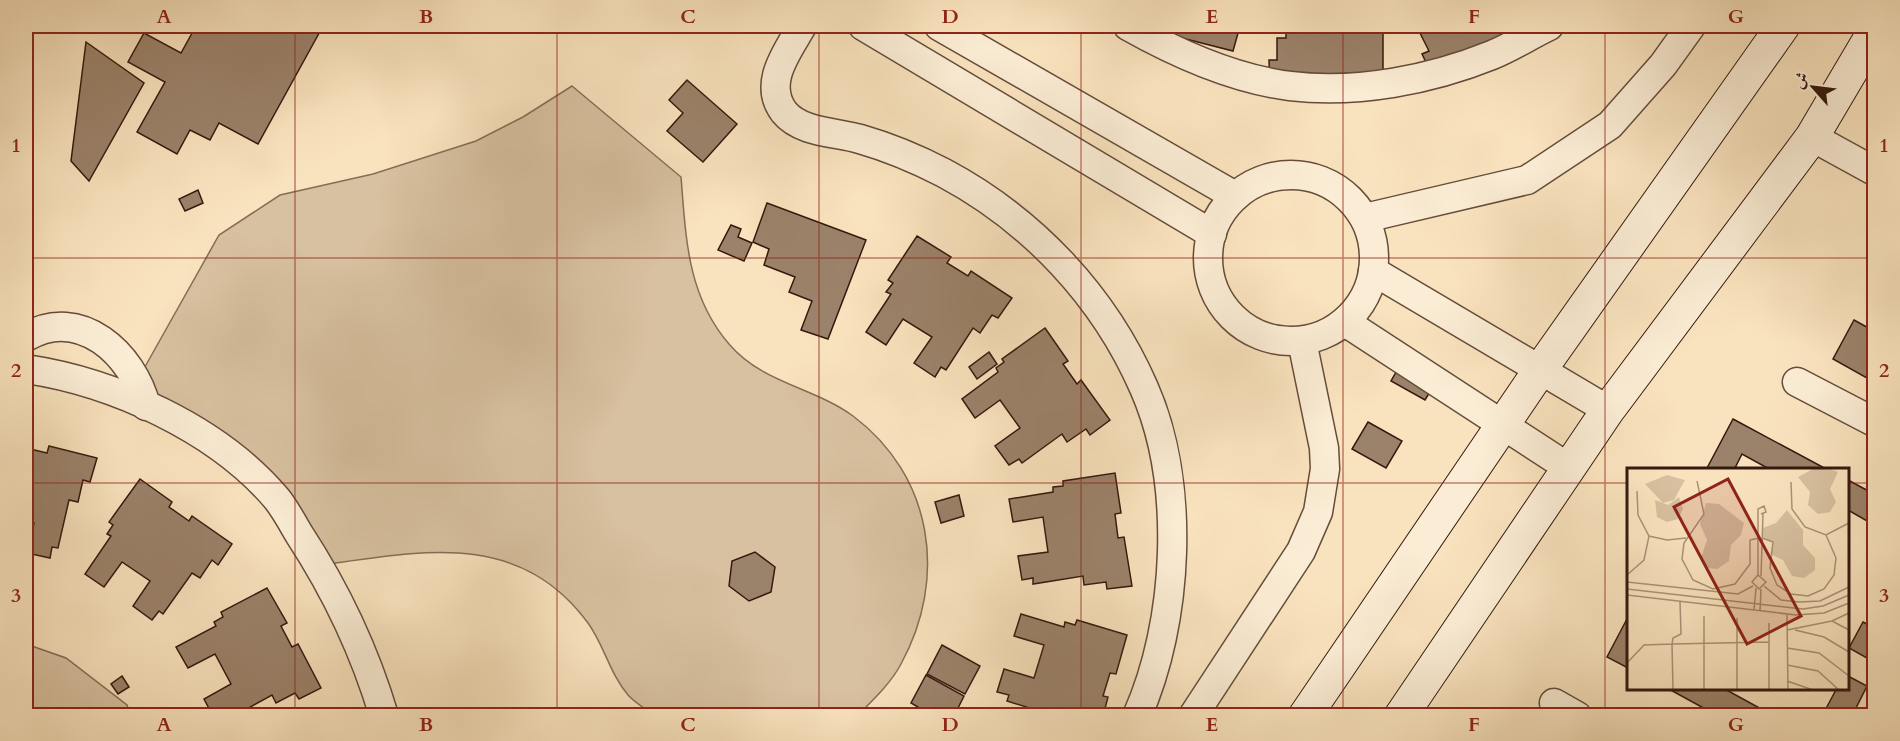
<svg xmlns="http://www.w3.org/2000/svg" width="1900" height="741" viewBox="0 0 1900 741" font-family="Cardo,Amiri,serif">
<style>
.green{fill:#d8c1a0;stroke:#866d57;stroke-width:1.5}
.building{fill:#9b826a;stroke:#35190e;stroke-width:1.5}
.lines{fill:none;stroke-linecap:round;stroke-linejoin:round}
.street-casing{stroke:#664c3a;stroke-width:31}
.secondary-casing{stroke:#35190e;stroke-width:35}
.street{stroke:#fbedd5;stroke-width:28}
.secondary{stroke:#fbedd5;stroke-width:33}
.grid{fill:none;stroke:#8f2418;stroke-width:1.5;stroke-opacity:0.55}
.inset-road{fill:none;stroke:#ab9278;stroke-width:1.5}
.view{fill:#8f2418;fill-opacity:0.15;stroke:#8f2418;stroke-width:3}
.inset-edge{fill:none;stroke:#35190e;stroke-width:3}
.neatline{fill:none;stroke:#8f2418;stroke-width:2}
.grid-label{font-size:20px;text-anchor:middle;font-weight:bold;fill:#8f2418}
</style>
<rect width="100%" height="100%" fill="#f9e3be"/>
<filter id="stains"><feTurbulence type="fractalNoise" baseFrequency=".00333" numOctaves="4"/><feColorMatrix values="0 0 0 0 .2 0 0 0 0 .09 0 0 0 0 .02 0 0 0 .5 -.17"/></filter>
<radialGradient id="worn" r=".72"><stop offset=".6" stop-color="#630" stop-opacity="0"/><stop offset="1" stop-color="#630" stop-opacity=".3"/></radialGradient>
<g class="green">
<path d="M 572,86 L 681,177 C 686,238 687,295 729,344 C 762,383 813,387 853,416 C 933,476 948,578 901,664 C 891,683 873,700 858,715 L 653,715 C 645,708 635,703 628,695 C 610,674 604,645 588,623 C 521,532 427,550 329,564 L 137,381 L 219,235 L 280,195 L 373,174 L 476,141 L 523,117 Z"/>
<path d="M 26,644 L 66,658 L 127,705 L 130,715 L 26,715 Z"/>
</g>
<g class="building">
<path d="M 196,26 L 323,26 L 258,144 L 219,123 L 210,140 L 190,130 L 177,154 L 137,132 L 165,82 L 128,62 L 144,33 L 181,53 Z"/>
<path d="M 1135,26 L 1240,26 L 1233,51 Z"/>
<path d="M 1286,26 L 1378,26 L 1378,31 L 1383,31 L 1383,84 L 1270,85 L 1269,60 L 1277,60 L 1277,38 L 1286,38 Z"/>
<path d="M 1427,26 L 1535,26 L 1433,77 L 1422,54 L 1429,51 L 1419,31 Z"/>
<path d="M 86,42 L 144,83 L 89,181 L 71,161 Z"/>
<path d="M 687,80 L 737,124 L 703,162 L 667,131 L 683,113 L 669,100 Z"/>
<path d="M 198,190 L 203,203 L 185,211 L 179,199 Z"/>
<path d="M 767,203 L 866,240 L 828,339 L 801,330 L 812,301 L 789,292 L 795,277 L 764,265 L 769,249 L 753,242 Z"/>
<path d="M 731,225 L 741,229 L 738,237 L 752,243 L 744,261 L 718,250 Z"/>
<path d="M 917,236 L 951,257 L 947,263 L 968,276 L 971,271 L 1012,298 L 998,318 L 992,315 L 980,333 L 973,328 L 946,370 L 941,367 L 935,377 L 914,363 L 932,337 L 903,319 L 886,345 L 866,332 L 891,294 L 886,292 L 893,283 L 888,280 Z"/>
<path d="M 1854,320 L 1874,331 L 1874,382 L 1833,359 Z"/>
<path d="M 1045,328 L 1068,361 L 1063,364 L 1077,384 L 1081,380 L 1110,420 L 1090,435 L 1086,429 L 1067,442 L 1062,434 L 1022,463 L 1019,459 L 1009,465 L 995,446 L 1020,428 L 1000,400 L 975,418 L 962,399 L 998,372 L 996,368 L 1004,362 L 1002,359 Z"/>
<path d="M 989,352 L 997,364 L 977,379 L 969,367 Z"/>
<path d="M 1407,353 L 1442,372 L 1425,400 L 1391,381 Z"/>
<path d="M 1733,419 L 1828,470 L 1771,470 L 1742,454 L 1734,470 L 1706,470 Z"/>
<path d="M 1368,422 L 1402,441 L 1386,468 L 1352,449 Z"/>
<path d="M 49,446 L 97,458 L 90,482 L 83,480 L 78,502 L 69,500 L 58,548 L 52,547 L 50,558 L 27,553 L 34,523 L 26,521 L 26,448 L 47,453 Z"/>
<path d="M 1115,473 L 1121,513 L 1115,514 L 1118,538 L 1124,537 L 1132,586 L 1107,589 L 1106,582 L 1084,585 L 1083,576 L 1033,584 L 1033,578 L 1022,580 L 1018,556 L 1048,552 L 1043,517 L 1013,522 L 1009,499 L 1053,492 L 1053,487 L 1063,486 L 1063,481 Z"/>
<path d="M 140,479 L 172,502 L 169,507 L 189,521 L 192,516 L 232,544 L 218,565 L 212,560 L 200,578 L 192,573 L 163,614 L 159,611 L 152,620 L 133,606 L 150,581 L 122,562 L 104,587 L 85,574 L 111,536 L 107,534 L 113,525 L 109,522 Z"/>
<path d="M 1848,480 L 1874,494 L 1874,525 L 1848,510 Z"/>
<path d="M 959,495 L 964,516 L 941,523 L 935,502 Z"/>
<path d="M 755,552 L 775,567 L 771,592 L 749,601 L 729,586 L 732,561 Z"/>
<path d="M 267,588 L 287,623 L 281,626 L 292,647 L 298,644 L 321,688 L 299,699 L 295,693 L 276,703 L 272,695 L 234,716 L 213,716 L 204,699 L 231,684 L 215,654 L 188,668 L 176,647 L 216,626 L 214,622 L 223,617 L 221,612 Z"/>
<path d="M 1021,614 L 1064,627 L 1065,622 L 1075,625 L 1077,620 L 1127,635 L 1116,674 L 1110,673 L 1103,696 L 1108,697 L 1103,716 L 1055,716 L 1007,701 L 1009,695 L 997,692 L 1004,669 L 1034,678 L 1044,645 L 1014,636 Z"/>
<path d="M 1628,617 L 1628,668 L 1607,657 Z"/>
<path d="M 1863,622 L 1874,628 L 1874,662 L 1849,648 Z"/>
<path d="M 942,645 L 980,666 L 965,694 L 927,674 Z"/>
<path d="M 926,675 L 964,696 L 954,716 L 933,716 L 911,703 Z"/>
<path d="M 122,676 L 129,687 L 118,694 L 111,684 Z"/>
<path d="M 1848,676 L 1867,686 L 1852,716 L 1822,716 L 1837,688 L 1848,688 Z"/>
<path d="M 1667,688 L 1723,688 L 1774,716 L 1718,716 Z"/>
</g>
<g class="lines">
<defs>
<g id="street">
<path d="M 802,26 C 788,51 762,83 784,112 C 801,133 836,132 860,139 C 888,147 917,159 944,173 C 1032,220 1104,296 1144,388 C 1186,483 1179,622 1137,716"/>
<path d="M 863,26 L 1212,234"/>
<path d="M 939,26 L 1235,196"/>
<path d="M 1128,26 C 1176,53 1234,79 1290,86 C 1357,94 1430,80 1492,55 C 1512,47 1530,35 1549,26"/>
<path d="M 1812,137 L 1874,171"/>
<circle cx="1291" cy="258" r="83"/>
<path d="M 1365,218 L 1527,180 L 1610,125 L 1663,65 L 1691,26"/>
<path d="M 1373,271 L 1608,410"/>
<path d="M 1345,322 L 1569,468"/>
<path d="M 26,337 C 80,305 133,354 146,406"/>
<path d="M 26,369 C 114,382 218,429 277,499 C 285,509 292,522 299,534 C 335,589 365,652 384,716"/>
<path d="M 1797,382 L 1874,422"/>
<path d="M 1554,703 L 1577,716"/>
<path d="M 1193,716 L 1301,551 L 1318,512 L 1325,469 L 1324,448 L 1302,341"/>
</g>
<g id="secondary">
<path d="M 1305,716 L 1540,370 L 1783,26"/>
<path d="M 1401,716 L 1608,410 L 1812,137 L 1874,32"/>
</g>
</defs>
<use href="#street" class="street-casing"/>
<use href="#secondary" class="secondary-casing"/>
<use href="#street" class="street"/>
<use href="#secondary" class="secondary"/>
</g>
<path class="grid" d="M 295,26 L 295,716M 557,26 L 557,716M 819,26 L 819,716M 1081,26 L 1081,716M 1343,26 L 1343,716M 1605,26 L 1605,716M 26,258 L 1874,258M 26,483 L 1628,483M 1848,483 L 1874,483"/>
<g transform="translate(1627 468)">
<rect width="222" height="222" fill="#f9e3be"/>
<path d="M 200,0 L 211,4 L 203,21 L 209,34 L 203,44 L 191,46 L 181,37 L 183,24 L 171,9 L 186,1 ZM 40,7 L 58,12 L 47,32 L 36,35 L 18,16 ZM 52,29 L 56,41 L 51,51 L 40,54 L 30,49 L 28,32 L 41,37 ZM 79,35 L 92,36 L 117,55 L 114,67 L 104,77 L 102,93 L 90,101 L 81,100 L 74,90 L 80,72 L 73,56 ZM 160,42 L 176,62 L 176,77 L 188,90 L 188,102 L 177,110 L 165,108 L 156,92 L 143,86 L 146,75 L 135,69 L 136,60 L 149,55 Z" fill="#d8c1a0"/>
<path class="inset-road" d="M 70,13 L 77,46 L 57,75 L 55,91 L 66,112 L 86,121 L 108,116 L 123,96 L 123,72 L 132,70M 164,14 L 165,41 L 178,59 L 199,67 L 222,55M 10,23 L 11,47 L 22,68 L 40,72 L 59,70M 135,70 L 146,74 L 143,100 L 150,117 L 164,126 L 181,128 L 197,121 L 207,107 L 209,90 L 199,67M 0,107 L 17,92 L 22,68M 131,107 L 139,114 L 132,121 L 125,114 L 131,107 L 131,41 L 137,38 L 139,44 L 134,46M 134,108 L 136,46M 0,114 L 111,126 L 126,118M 137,118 L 154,132 L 172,134 L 193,133 L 222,119M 0,121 L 176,141 L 196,138 L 222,127M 0,127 L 169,147 L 197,145 L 222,135M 53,134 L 54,166 L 46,170 L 45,176 L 142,174M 127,142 L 129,120M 133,143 L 134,121M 160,147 L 161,222M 77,148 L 77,222M 110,150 L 110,222M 205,153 L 222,162M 142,155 L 142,222M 160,162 L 205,153 L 222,145M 168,162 L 197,169 L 222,184M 160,180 L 192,185 L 222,208M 0,195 L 17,177 L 45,176 L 46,222M 160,197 L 191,203 L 212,222M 160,213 L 186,222"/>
<path class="view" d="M 101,11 L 174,148 L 120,176 L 47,39 Z"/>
<rect width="222" height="222" class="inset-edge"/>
</g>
<rect width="1900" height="741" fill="none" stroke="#f9e3be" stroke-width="66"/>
<g transform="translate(1813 87) rotate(298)" stroke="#fbedd5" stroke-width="4.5" paint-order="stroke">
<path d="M0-4.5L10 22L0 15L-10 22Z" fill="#35190e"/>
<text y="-9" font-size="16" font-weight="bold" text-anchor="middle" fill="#35190e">ش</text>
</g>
<rect x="33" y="33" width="1834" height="675" class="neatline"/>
<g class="grid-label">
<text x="164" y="23">A</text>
<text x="426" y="23">B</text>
<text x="688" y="23">C</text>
<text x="950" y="23">D</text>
<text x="1212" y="23">E</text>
<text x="1474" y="23">F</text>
<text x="1736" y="23">G</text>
<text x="16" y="152">1</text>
<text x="1884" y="152">1</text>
<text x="16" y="377">2</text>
<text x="1884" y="377">2</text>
<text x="16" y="602">3</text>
<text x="1884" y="602">3</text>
<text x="164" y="731">A</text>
<text x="426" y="731">B</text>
<text x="688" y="731">C</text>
<text x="950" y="731">D</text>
<text x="1212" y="731">E</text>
<text x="1474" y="731">F</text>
<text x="1736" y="731">G</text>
</g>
<rect width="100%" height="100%" filter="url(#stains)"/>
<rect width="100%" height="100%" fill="url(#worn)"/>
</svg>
